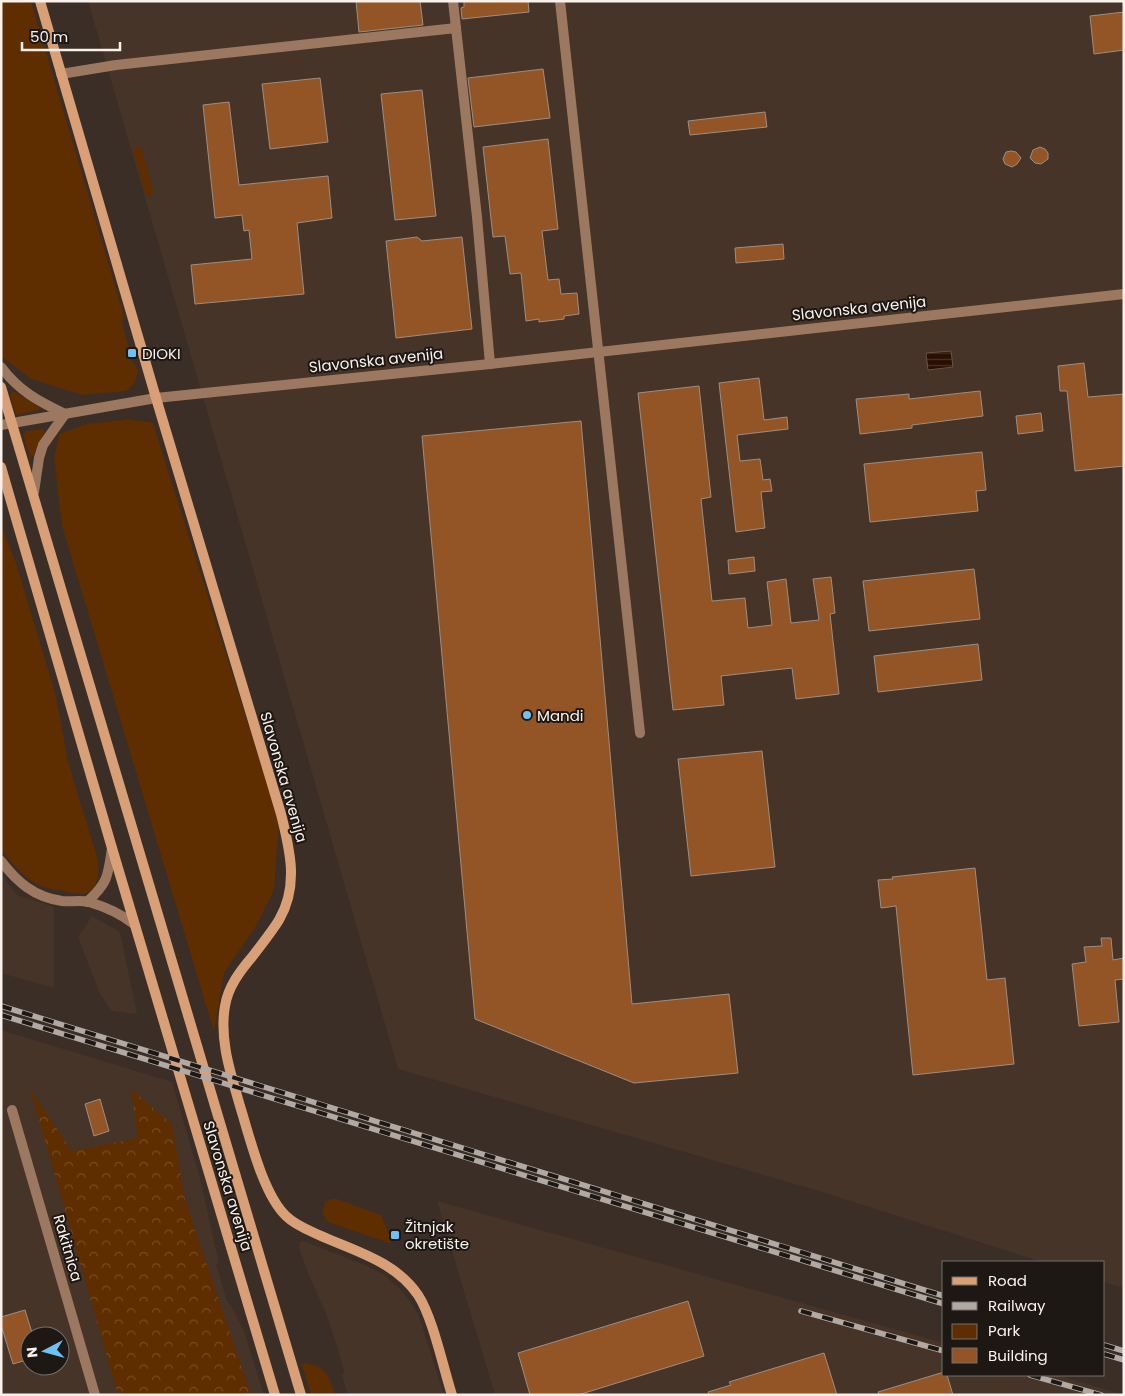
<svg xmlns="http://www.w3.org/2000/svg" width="1125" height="1396" viewBox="0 0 1125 1396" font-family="Poppins,sans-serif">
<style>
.built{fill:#463428;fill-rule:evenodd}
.green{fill:#5e2d00}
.forest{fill:url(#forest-crowns)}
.water{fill:url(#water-rules);stroke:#675347}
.building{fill:#935525;stroke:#9c8e84}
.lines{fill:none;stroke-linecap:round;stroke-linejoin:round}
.street{stroke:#9c7860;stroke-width:10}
.secondary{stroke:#d9a078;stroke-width:10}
.rail-casing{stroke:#b3a9a3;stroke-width:5.5}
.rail{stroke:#1d1814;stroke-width:4;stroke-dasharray:11;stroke-linecap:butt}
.poi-dot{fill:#6dc2f3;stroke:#1d1814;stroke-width:2}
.labels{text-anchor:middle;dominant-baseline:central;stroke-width:4;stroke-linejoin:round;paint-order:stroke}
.street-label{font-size:15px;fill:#f9f1ec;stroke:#1d1814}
.poi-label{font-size:15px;fill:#f9f1ec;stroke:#1d1814;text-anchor:start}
</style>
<defs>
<pattern id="forest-crowns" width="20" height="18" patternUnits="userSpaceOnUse" patternTransform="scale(1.25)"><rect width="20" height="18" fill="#5e2d00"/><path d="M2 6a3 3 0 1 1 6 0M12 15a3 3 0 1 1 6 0" fill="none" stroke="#764c25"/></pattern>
<pattern id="water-rules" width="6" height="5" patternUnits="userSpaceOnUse" patternTransform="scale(1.25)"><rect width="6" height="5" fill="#280f00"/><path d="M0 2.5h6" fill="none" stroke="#483225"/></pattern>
</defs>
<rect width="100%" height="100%" fill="#3a2e26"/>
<g class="built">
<path d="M 88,1 L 1124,1 L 1124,1288 L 1104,1282 L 1104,1262 L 1042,1262 L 819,1191 L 398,1069 Z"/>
<path d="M 1,873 L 17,895 L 54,907 L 54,988 L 1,973 Z"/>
<path d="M 92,916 L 120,932 L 137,1014 L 112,1011 L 100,994 L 78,937 Z"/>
<path d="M 1,1030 L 172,1082 L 200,1178 L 219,1263 L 216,1264 L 227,1301 L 230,1304 L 244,1331 L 264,1395 L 1,1395 ZM 30,1336 L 60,1336 L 60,1366 L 30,1366 Z"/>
<path d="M 437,1201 L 944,1343 L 944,1375 L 1056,1375 L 1124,1395 L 495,1395 Z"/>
<path d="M 303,1241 L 362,1264 L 383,1274 L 400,1289 L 413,1305 L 419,1317 L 444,1395 L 348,1395 L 342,1375 L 344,1372 L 340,1356 L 326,1313 L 310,1278 L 299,1248 L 300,1242 Z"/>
</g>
<g class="green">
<path d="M 1,1 L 31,1 L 124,316 L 122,322 L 132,360 L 138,370 L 135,383 L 126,391 L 82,395 L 31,379 L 2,357 Z"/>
<path d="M 141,146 L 154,194 L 146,196 L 132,149 Z"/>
<path d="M 12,392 L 15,392 L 39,407 L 39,410 L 16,415 L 10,395 Z"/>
<path d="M 129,419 L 153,423 L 279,822 L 274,890 L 256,926 L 224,973 L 214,1032 L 62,526 L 54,457 L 59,434 L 87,424 Z"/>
<path d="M 43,429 L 45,432 L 38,445 L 34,455 L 30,458 L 23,435 L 26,431 Z"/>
<path d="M 1,526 L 16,563 L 55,692 L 68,761 L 97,857 C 100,870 100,894 80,894 C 75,894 70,892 65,891 C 54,890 44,888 35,883 C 21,875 11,861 1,850 Z"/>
<path d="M 331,1199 L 337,1199 L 381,1215 L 392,1242 L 389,1243 L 328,1222 L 322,1213 L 325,1202 Z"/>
<path d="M 303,1363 C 325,1365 329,1375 335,1395 L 311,1395 L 302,1365 Z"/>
</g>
<path class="forest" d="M 30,1089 L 72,1151 L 138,1138 L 131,1089 L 172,1124 L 185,1200 L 251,1395 L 118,1395 Z"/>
<path class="water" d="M 951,351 L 953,367 L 928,370 L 926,353 Z"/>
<g class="building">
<path d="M 356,1 L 420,1 L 423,25 L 359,32 Z"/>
<path d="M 464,1 L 528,1 L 529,12 L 462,19 L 461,8 L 464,7 Z"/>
<path d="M 1124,12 L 1124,50 L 1094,54 L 1090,16 Z"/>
<path d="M 543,69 L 550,118 L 474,127 L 468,78 Z"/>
<path d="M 320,78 L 328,142 L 270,149 L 262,84 Z"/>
<path d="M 422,90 L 436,216 L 395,220 L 381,94 Z"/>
<path d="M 229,102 L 239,185 L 328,176 L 332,218 L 297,223 L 304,294 L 195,304 L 191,265 L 252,259 L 249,230 L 244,231 L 242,215 L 215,218 L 203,105 Z"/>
<path d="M 765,112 L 767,127 L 690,135 L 688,121 Z"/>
<path d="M 548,139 L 558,229 L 542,231 L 548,280 L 559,279 L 561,294 L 577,293 L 579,314 L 564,316 L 564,319 L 539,322 L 539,319 L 526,321 L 521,273 L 510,274 L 505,236 L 493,237 L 483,147 Z"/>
<path d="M 1040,147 L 1045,149 L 1048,153 L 1048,159 L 1041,164 L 1035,163 L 1030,158 L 1033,150 Z"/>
<path d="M 1011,151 L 1016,152 L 1021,158 L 1017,164 L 1012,167 L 1005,164 L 1003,159 L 1006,152 Z"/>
<path d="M 417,237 L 422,241 L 462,237 L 472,329 L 396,338 L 386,241 Z"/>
<path d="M 783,244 L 784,259 L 736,263 L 735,248 Z"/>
<path d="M 1084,363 L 1088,397 L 1124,394 L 1124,466 L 1075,471 L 1067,391 L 1060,391 L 1058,366 Z"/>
<path d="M 759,378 L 764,420 L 787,417 L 788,429 L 737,435 L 740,461 L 760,459 L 763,480 L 770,479 L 772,491 L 761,492 L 765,528 L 736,532 L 719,383 Z"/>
<path d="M 699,386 L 711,497 L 701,499 L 712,601 L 745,598 L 748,628 L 772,625 L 767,582 L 786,579 L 791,623 L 819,620 L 813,579 L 831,577 L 835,613 L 830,614 L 839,694 L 796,699 L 792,668 L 721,676 L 724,705 L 673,710 L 638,393 Z"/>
<path d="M 980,391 L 983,416 L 912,425 L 912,428 L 860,434 L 856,399 L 909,394 L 909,399 Z"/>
<path d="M 1041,413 L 1043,431 L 1018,434 L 1016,416 Z"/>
<path d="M 581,421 L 632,1004 L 729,994 L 738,1073 L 634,1083 L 475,1019 L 422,436 Z"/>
<path d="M 982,452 L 986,490 L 976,491 L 978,511 L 870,522 L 864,464 Z"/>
<path d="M 754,557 L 755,571 L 729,574 L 728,560 Z"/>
<path d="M 974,569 L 980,619 L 869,631 L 863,581 Z"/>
<path d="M 978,644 L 982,680 L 878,692 L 874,656 Z"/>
<path d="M 762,751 L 775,867 L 691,876 L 678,759 Z"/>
<path d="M 975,868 L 987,980 L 1005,978 L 1014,1064 L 913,1075 L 896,906 L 881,908 L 878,880 L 893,879 L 892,877 Z"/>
<path d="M 1101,938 L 1111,938 L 1113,960 L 1124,958 L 1124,979 L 1115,980 L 1119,1022 L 1079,1026 L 1072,964 L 1086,962 L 1084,947 L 1102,946 Z"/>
<path d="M 100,1099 L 109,1131 L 94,1136 L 85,1104 Z"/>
<path d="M 688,1301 L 704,1356 L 578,1395 L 530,1395 L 518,1353 Z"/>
<path d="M 25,1310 L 33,1336 L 30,1336 L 30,1359 L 13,1364 L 1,1325 L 1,1317 Z"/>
<path d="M 824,1353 L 837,1395 L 709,1395 L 708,1392 L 731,1385 L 729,1382 Z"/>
<path d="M 944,1372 L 944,1375 L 947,1375 L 953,1395 L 879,1395 L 878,1392 Z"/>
</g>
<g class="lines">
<g class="street">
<path d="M 453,1 L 477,217 L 490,364"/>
<path d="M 560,1 L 640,733"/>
<path d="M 61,74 L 116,65 L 456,28"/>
<path d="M 1,367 C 19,391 38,401 65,414"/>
<path d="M 1,425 L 156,398 L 490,364 L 1124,294"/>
<path d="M 34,492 L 39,458 L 43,445 L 65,414"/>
<path d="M 1,861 C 17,882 34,897 62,901 C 71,902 80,900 89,902 C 106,907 121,914 134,924"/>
<path d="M 87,902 C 108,883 108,876 112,848"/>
<path d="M 12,1110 L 95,1395"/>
</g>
<g class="secondary">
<path d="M 40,1 L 156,398 L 281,814 C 290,850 299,886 279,920 C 271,933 261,945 252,957 C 240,971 228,987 225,1006 C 219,1040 231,1074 240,1106 C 250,1138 263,1194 286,1216 C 295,1225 308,1230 319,1235 C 354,1251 395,1261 418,1295 C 433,1318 443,1367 452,1395"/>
<path d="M 1,387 L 301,1395"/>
<path d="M 1,467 L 112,848 L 275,1395"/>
</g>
<defs>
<g id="rail">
<path d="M 1,1006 L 944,1296"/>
<path d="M 1,1015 L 944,1304"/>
<path d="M 801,1311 L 944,1351"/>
<path d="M 1104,1345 L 1124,1351"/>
<path d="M 1104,1354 L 1124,1360"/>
<path d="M 1030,1375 L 1101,1395"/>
</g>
</defs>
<use href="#rail" class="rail-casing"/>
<use href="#rail" class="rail"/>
</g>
<g class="poi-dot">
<rect x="127" y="348" width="10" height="10" rx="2.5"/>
<circle cx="527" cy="715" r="5"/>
<rect x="390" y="1230" width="10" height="10" rx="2.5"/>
</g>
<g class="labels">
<g class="street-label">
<text transform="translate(859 308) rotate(-6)">Slavonska avenija</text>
<text transform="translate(376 360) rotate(-6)">Slavonska avenija</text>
<text transform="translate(284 777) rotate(74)">Slavonska avenija</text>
<text transform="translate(228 1186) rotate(73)">Slavonska avenija</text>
<text transform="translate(68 1248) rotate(74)">Rakitnica</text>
</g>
<g class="poi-label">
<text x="142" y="353">DIOKI</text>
<text x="537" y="715">Mandi</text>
<text x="405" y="1226">Žitnjak<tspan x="405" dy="17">okretište</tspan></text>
</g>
</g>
<rect width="1125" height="1396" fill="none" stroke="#f9f1ec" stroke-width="5"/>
<rect x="942" y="1261" width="162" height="115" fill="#1d1814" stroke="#756f6a"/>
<rect x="952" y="1277" width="25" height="8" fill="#d9a078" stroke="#756f6a"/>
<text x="988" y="1286" font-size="15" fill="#f9f1ec">Road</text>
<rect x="952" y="1302" width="25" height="8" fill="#b3a9a3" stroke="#756f6a"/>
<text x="988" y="1311" font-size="15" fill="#f9f1ec">Railway</text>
<rect x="952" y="1324" width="25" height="15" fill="#5e2d00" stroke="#756f6a"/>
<text x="988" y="1336" font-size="15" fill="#f9f1ec">Park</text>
<rect x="952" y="1348" width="25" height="15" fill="#935525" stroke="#756f6a"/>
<text x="988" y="1361" font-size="15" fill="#f9f1ec">Building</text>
<g transform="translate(45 1351) rotate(264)"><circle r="24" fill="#1d1814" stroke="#756f6a"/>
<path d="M0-4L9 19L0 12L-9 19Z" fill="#6dc2f3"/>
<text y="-8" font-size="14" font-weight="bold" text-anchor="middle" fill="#f9f1ec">N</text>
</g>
<path d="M22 42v8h98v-8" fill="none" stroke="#f9f1ec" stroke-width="2.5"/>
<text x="30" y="42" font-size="15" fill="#f9f1ec" stroke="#1d1814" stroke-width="4" paint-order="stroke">50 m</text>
</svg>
